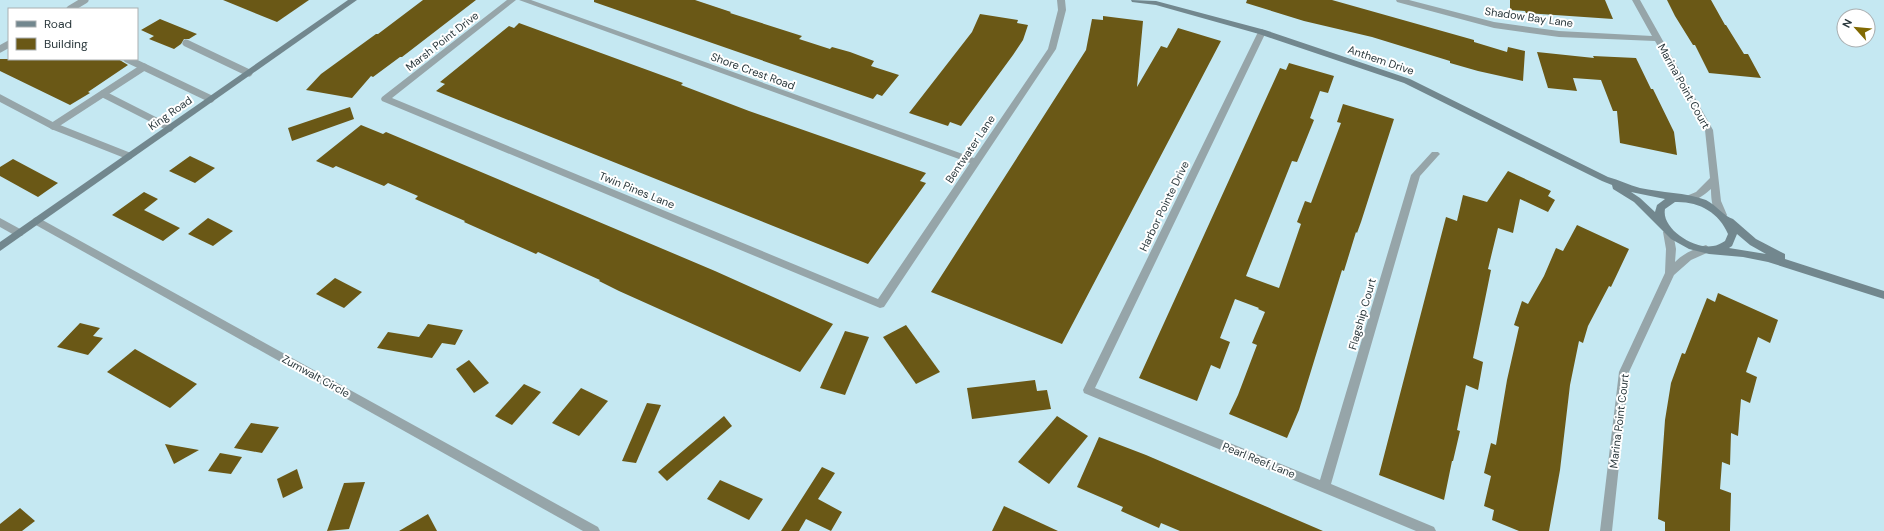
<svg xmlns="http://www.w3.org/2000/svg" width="1884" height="531" viewBox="0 0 1884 531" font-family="'DM Sans',sans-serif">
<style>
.building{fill:#6a5816}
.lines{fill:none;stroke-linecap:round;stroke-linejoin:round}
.lane{stroke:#96a5a9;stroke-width:7}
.street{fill:#96a5a9;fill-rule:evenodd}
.secondary{fill:#72878e;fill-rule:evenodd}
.labels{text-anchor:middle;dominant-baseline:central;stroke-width:4;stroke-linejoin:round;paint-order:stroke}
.street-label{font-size:11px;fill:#2a383c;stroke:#fff}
</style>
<rect width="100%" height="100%" fill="#c5e8f2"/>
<g class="building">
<path d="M 223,0 L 309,0 L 277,22 Z"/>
<path d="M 423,0 L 476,0 L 402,57 L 400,57 L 373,77 L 371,76 L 352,98 L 306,90 L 321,74 L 376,34 L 378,34 Z"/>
<path d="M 594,0 L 695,0 L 731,12 L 730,13 L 802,36 L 799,39 L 830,49 L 832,47 L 850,52 L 874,61 L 871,66 L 899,75 L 882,96 L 877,94 L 873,99 L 594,2 Z"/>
<path d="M 1247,0 L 1332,0 L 1474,40 L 1474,42 L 1507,52 L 1508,47 L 1525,51 L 1523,81 L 1478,71 L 1450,63 L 1450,61 L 1372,37 L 1304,21 L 1246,3 Z"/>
<path d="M 1510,0 L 1605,0 L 1613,19 L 1526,13 L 1525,11 L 1510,10 Z"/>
<path d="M 1667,0 L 1711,0 L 1725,25 L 1726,25 L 1744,54 L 1748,54 L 1761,78 L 1709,73 L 1695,45 L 1693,45 L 1675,16 Z"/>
<path d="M 980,14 L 1018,20 L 1017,23 L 1028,25 L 1023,40 L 1013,55 L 961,126 L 950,122 L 948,126 L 909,113 L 972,32 Z"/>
<path d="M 1103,16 L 1143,21 L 1137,87 L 1161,46 L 1167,48 L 1178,28 L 1221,41 L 1062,344 L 931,292 L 1086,50 L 1092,19 L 1103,20 Z"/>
<path d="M 160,19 L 197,34 L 189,39 L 184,39 L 181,44 L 174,49 L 149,39 L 154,36 L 141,30 Z"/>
<path d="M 519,23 L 683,83 L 681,85 L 749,111 L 926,173 L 920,181 L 926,183 L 868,264 L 436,91 L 445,84 L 440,82 L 509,26 L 514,28 Z"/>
<path d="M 1537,52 L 1594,58 L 1593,56 L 1636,58 L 1651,89 L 1653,89 L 1674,132 L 1677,155 L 1620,143 L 1617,111 L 1613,111 L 1601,80 L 1573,78 L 1577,91 L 1548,88 Z"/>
<path d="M 0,59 L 118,59 L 128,65 L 88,92 L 90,93 L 70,105 L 0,71 Z"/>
<path d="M 1289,63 L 1334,76 L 1328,93 L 1320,91 L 1310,118 L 1314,120 L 1297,162 L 1292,161 L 1246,276 L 1279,288 L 1301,224 L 1297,222 L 1305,201 L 1311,203 L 1341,123 L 1337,122 L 1343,104 L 1394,119 L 1361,222 L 1357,233 L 1356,232 L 1344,271 L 1342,270 L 1299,410 L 1287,438 L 1229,414 L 1238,395 L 1257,345 L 1252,343 L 1265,312 L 1258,309 L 1259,308 L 1235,299 L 1220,338 L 1230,342 L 1220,369 L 1211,365 L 1197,401 L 1139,378 L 1280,68 L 1286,70 Z"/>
<path d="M 350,107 L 354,119 L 292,141 L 288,128 Z"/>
<path d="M 361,125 L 383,134 L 386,132 L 500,180 L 715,271 L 833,324 L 800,372 L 619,291 L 599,281 L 600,280 L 538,252 L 536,254 L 464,222 L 465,221 L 415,199 L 418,196 L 388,183 L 384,186 L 336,166 L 333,168 L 316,161 Z"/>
<path d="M 190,156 L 215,168 L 195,183 L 169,171 Z"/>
<path d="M 13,159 L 58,183 L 38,197 L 0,176 L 0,167 Z"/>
<path d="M 1508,171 L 1551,191 L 1548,196 L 1555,200 L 1548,212 L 1520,199 L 1513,233 L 1498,228 L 1488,269 L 1491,270 L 1473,358 L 1483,362 L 1478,390 L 1466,385 L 1457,430 L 1460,431 L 1453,461 L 1452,461 L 1444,500 L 1379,475 L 1446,217 L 1457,221 L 1463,195 L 1487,202 Z"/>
<path d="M 144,192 L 158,199 L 144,210 L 180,228 L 163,241 L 112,215 Z"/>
<path d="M 208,218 L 233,231 L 213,246 L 188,234 Z"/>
<path d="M 1577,225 L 1629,249 L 1611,287 L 1609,286 L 1588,326 L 1583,343 L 1579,341 L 1570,385 L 1560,470 L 1549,531 L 1519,531 L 1492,520 L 1494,510 L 1484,506 L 1491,476 L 1484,473 L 1491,443 L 1496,445 L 1507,380 L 1519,327 L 1514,325 L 1522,301 L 1528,304 L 1544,276 L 1556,248 L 1563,251 Z"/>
<path d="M 335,278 L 362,292 L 344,308 L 316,294 Z"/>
<path d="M 1718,293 L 1778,320 L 1770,343 L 1758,337 L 1746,372 L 1757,377 L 1750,403 L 1741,399 L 1738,436 L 1731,433 L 1730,465 L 1722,462 L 1720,489 L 1731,493 L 1730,531 L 1665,531 L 1665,522 L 1658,519 L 1659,504 L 1665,420 L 1671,383 L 1682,353 L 1685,354 L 1707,298 L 1715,302 Z"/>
<path d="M 80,323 L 100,328 L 93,336 L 103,338 L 88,355 L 57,347 Z"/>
<path d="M 428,324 L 463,330 L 455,345 L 442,343 L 432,358 L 377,348 L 388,332 L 419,337 Z"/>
<path d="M 906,325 L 940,372 L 916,384 L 883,337 Z"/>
<path d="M 845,331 L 869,337 L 845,395 L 820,388 Z"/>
<path d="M 135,349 L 197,384 L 170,408 L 107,372 Z"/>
<path d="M 469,360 L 489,383 L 474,393 L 456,369 Z"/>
<path d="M 1035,380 L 1037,391 L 1047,390 L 1051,409 L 972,419 L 967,388 Z"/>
<path d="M 524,384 L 541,392 L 512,425 L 495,416 Z"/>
<path d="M 581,388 L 608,401 L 579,436 L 552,423 Z"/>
<path d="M 647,403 L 661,405 L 636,463 L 622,461 Z"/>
<path d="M 724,416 L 732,426 L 667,481 L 658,472 Z"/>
<path d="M 1057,416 L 1088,436 L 1049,484 L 1018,462 Z"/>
<path d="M 251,423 L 279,427 L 262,453 L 234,448 Z"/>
<path d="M 1099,437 L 1146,455 L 1323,531 L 1180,531 L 1161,523 L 1159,528 L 1121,511 L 1123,507 L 1077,487 Z"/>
<path d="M 165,444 L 199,450 L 174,464 Z"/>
<path d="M 220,453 L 242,457 L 231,474 L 208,471 Z"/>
<path d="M 822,467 L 835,473 L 818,499 L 842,512 L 831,531 L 806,519 L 799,531 L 781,531 Z"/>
<path d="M 297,469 L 303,488 L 283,498 L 277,479 Z"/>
<path d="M 720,480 L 763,499 L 749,520 L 707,499 Z"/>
<path d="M 365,482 L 349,529 L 327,531 L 344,483 Z"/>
<path d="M 1004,506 L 1058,531 L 992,531 Z"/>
<path d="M 20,508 L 35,521 L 22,531 L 0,531 L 0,524 Z"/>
<path d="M 428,514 L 437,531 L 399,531 Z"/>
</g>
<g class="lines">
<g class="lane">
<path d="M 70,9 L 85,0"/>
<path d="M 186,43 L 249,73"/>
<path d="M 0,49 L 9,44"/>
<path d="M 144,67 L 211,99"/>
<path d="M 103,94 L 170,128"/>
<path d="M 0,98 L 53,126 L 129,156"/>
<path d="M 53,126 L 144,67 L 127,59"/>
</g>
<g class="street">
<path d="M 507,0 L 516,0 L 392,98 L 878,299 L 970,163 L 519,0 L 531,0 L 974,158 L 1048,49 L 1058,10 L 1057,0 L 1065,0 L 1066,10 L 1056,49 L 884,307 L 880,308 L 382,101 L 381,99 L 382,97 Z"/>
<path d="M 1396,0 L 1409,0 L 1494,22 L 1559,31 L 1652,36 L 1632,0 L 1640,0 L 1713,130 L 1721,201 L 1727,215 L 1725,218 L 1722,219 C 1712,216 1711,197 1711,189 C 1704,195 1693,204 1684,201 L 1682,199 L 1684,197 L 1696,192 L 1710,178 L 1705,130 L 1655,41 L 1559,37 L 1494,28 L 1397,2 Z"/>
<path d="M 1262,29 L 1266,32 L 1095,388 L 1320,480 L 1411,175 L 1432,152 L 1438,152 L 1440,154 L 1438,156 L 1420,176 L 1331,484 L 1434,527 L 1436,531 L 1416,531 L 1084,393 L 1083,390 L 1258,32 Z"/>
<path d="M 37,217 L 598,527 L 600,531 L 583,531 L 34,224 L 32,221 L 34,218 Z"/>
<path d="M 0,218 L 22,230 L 24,233 L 22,236 L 16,236 L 0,227 Z"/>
<path d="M 1668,228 L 1673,232 L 1676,249 L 1675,262 C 1684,253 1694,249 1706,245 L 1711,249 L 1709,252 L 1691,260 L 1674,275 L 1629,372 L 1612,531 L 1600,531 L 1619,372 L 1665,273 L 1666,249 L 1663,232 Z"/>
</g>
<g class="secondary">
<path d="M 348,0 L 357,0 L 0,251 L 0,242 Z"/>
<path d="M 1131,0 L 1156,1 L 1265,30 L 1410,79 L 1608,177 C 1619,180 1629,185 1640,188 C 1662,193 1685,192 1706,200 C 1716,205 1725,217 1733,219 L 1756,239 L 1785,254 L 1785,259 L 1884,291 L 1884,299 L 1768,262 L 1743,257 L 1709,254 L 1689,249 L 1671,239 L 1634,202 L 1613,189 L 1612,185 L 1602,181 L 1404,83 L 1259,34 L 1156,5 L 1132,2 ZM 1631,192 L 1665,199 L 1657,205 L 1655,212 L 1640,198 ZM 1675,202 C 1698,201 1719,212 1728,234 L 1725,241 C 1721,243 1717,246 1713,246 C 1695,250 1661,229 1665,209 ZM 1737,234 L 1750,245 L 1766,254 L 1729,248 L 1732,246 Z"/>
</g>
</g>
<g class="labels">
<g class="street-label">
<text transform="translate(1529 17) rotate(8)">Shadow Bay Lane</text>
<text transform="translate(442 41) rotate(-38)">Marsh Point Drive</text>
<text transform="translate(1381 60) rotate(19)">Anthem Drive</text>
<text transform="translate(753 71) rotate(20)">Shore Crest Road</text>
<text transform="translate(1684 86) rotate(61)">Marina Point Court</text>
<text transform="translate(170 113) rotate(-35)">King Road</text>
<text transform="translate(970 149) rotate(-56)">Bentwater Lane</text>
<text transform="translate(637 190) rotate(22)">Twin Pines Lane</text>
<text transform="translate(1164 206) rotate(-64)">Harbor Pointe Drive</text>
<text transform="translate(1362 314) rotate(-74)">Flagship Court</text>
<text transform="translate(316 376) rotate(29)">Zumwalt Circle</text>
<text transform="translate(1619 421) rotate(-83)">Marina Point Court</text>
<text transform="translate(1259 460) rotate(22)">Pearl Reef Lane</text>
</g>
</g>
<rect x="8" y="8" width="130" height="52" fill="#ffffff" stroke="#aaafb1"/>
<rect x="16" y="21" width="20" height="6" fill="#72878e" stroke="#aaafb1"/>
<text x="44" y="28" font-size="12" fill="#2a383c">Road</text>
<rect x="16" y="38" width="20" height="12" fill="#6a5816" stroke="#aaafb1"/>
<text x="44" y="48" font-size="12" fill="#2a383c">Building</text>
<g transform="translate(1856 28) rotate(297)"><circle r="19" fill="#ffffff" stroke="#aaafb1"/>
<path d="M0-3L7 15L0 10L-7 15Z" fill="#816901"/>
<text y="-6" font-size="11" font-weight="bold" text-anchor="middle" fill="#2a383c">N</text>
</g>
</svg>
